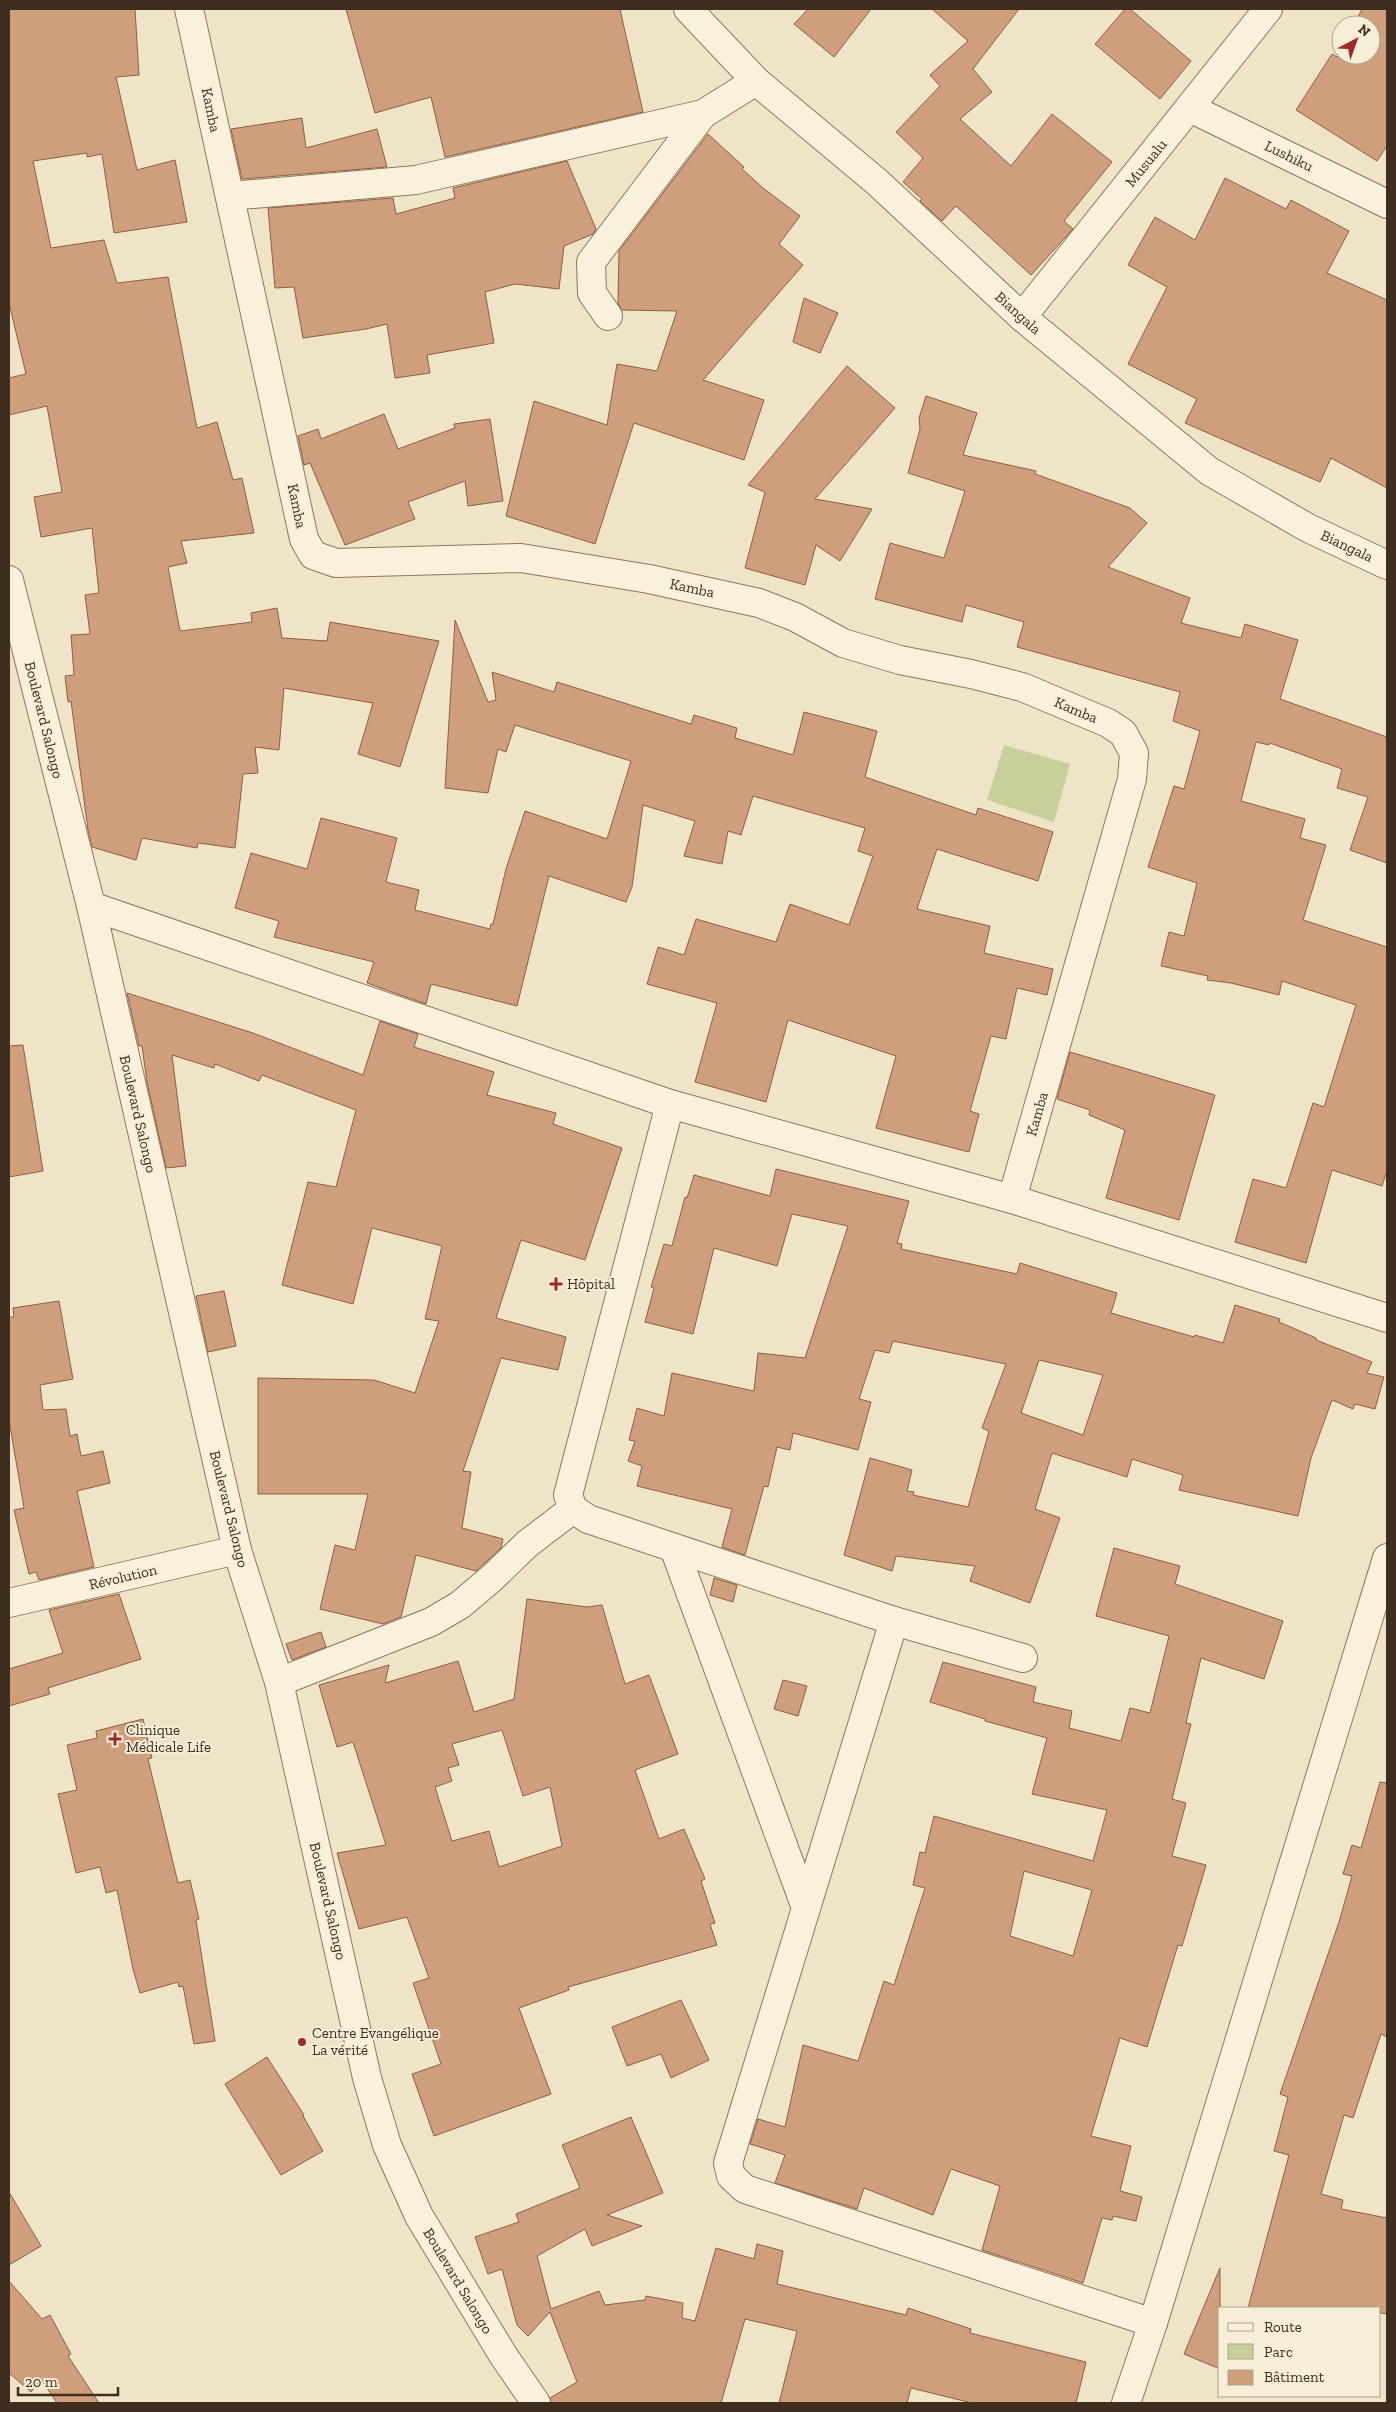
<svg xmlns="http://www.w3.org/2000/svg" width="1396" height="2412" viewBox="0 0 1396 2412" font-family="'Zilla Slab',serif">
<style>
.green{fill:#c9cf9b}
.building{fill:#cf9f7d;stroke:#8d5f41;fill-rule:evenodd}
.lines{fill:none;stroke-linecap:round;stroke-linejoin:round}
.minor-casing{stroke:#8d765c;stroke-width:30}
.tertiary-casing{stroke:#8d765c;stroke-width:30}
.minor{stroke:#faf1dc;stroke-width:28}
.tertiary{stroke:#faf1dc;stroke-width:28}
.poi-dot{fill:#9e2a2b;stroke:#f7eed8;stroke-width:2}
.labels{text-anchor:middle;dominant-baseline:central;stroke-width:4;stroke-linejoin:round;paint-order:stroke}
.street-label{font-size:15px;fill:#3d2e20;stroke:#f7eed8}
.poi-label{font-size:15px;fill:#3d2e20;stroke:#f7eed8;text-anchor:start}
</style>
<rect width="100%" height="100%" fill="#f0e4c8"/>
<path class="green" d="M 1004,745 L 1070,764 L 1054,822 L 987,800 Z"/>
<g class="building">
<path d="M 9,9 L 135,9 L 139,75 L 116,77 L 137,170 L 175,160 L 187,222 L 114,233 L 102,154 L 87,157 L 87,153 L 33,161 L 51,248 L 104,240 L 117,283 L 168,277 L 197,428 L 217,422 L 233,480 L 242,478 L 254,533 L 181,541 L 187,563 L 168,567 L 180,631 L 252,622 L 251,613 L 277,608 L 282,638 L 327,641 L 330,622 L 439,641 L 400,767 L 358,754 L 373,703 L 284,688 L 279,750 L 255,747 L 258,773 L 243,774 L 235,848 L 198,843 L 197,848 L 142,838 L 136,860 L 92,847 L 88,830 L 71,701 L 68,702 L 65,676 L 74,675 L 71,635 L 90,634 L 85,595 L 99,593 L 92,528 L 41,537 L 34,497 L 62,492 L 47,406 L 9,415 L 9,378 L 26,374 L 9,303 Z"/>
<path d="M 346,9 L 620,9 L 643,112 L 445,157 L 431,97 L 375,113 Z"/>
<path d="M 808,9 L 871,9 L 834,57 L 794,24 Z"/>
<path d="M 932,9 L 1019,9 L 973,69 L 992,92 L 960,119 L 1011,166 L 1052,114 L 1112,162 L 1064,221 L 1073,229 L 1031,275 L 956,206 L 942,221 L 920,201 L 922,199 L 903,182 L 923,158 L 896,132 L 940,86 L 930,75 L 968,41 Z"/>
<path d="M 1125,9 L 1130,9 L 1191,61 L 1160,99 L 1095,44 Z"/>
<path d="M 1362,9 L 1387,9 L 1387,146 L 1377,161 L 1296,110 L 1332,54 L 1337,57 L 1341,50 L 1341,55 L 1371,55 L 1371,25 L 1354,25 Z"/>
<path d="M 302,118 L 306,148 L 377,129 L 387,167 L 242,179 L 231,129 Z"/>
<path d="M 708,134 L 744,167 L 742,169 L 763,188 L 800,216 L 779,244 L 803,265 L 703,380 L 764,400 L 744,460 L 634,423 L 595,544 L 506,516 L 534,401 L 607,425 L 617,364 L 657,371 L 677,311 L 622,310 L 618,303 L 619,251 Z"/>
<path d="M 567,161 L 596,229 L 593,234 L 564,246 L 559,289 L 515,284 L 485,292 L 494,343 L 427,355 L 430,373 L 395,378 L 387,324 L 366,329 L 303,338 L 294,287 L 275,288 L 268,208 L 393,198 L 396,214 L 455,198 L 453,188 Z"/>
<path d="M 1225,178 L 1286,209 L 1291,200 L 1349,231 L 1327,273 L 1387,300 L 1387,488 L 1331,458 L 1320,482 L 1185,423 L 1197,399 L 1128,364 L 1167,287 L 1128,265 L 1155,217 L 1195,240 Z"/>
<path d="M 804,298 L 838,313 L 820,353 L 793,342 Z"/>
<path d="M 847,366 L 895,408 L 815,499 L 872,509 L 840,561 L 816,545 L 805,585 L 745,568 L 765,492 L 748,485 Z"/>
<path d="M 926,396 L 977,413 L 963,455 L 1036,471 L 1035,474 L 1130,508 L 1147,523 L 1108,567 L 1190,598 L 1181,623 L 1241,638 L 1245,624 L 1298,640 L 1280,699 L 1387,737 L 1387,863 L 1350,850 L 1368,797 L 1337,788 L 1342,769 L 1270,743 L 1269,745 L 1256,742 L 1241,801 L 1305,819 L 1300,838 L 1326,845 L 1303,920 L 1387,947 L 1387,1171 L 1382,1186 L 1332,1170 L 1306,1263 L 1235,1242 L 1253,1179 L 1286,1188 L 1313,1103 L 1324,1107 L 1356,1005 L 1282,981 L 1279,995 L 1231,983 L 1207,980 L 1208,976 L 1161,966 L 1169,932 L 1184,936 L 1197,883 L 1148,867 L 1174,786 L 1184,789 L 1200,731 L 1173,721 L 1180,692 L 1017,647 L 1024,622 L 966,605 L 962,622 L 875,599 L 890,543 L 944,558 L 965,491 L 908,473 L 920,429 L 919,418 Z"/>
<path d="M 384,414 L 398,449 L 455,428 L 454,424 L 490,419 L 503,501 L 468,506 L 465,481 L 408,502 L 415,519 L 345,545 L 310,463 L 304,465 L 298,436 L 318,429 L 321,439 Z"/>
<path d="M 455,620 L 488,702 L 496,700 L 492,672 L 554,692 L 557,682 L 691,724 L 694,715 L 737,728 L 735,738 L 793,755 L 804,712 L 877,731 L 865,777 L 976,815 L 978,808 L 1053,832 L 1038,881 L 937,849 L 917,909 L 990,926 L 984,953 L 1053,969 L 1047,995 L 1017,988 L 1006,1039 L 991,1036 L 970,1111 L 979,1114 L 969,1152 L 876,1128 L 896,1056 L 788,1020 L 766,1102 L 695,1082 L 717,1003 L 647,984 L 658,947 L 684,955 L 696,919 L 776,942 L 790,904 L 849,925 L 873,856 L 858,851 L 865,828 L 753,796 L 741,835 L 728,831 L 722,864 L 684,856 L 695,821 L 643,805 L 632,887 L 626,902 L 549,876 L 517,1006 L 431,984 L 426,1004 L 389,991 L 367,983 L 374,962 L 274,937 L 279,921 L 235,908 L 251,853 L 307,869 L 321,818 L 397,838 L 386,882 L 419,890 L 415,910 L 490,929 L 491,924 L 493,924 L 506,869 L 525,811 L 607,839 L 631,761 L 515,725 L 506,752 L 498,749 L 488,793 L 445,788 Z"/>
<path d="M 127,993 L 253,1033 L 363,1075 L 380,1021 L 418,1034 L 414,1047 L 494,1072 L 487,1095 L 556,1113 L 553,1124 L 622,1148 L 585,1260 L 521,1240 L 496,1318 L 566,1337 L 558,1370 L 501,1358 L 463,1471 L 471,1472 L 462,1528 L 503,1539 L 501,1548 L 476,1571 L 416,1555 L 401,1617 L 383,1624 L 320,1609 L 335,1545 L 355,1550 L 368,1494 L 258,1494 L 258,1378 L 374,1380 L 415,1393 L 439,1321 L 425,1319 L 442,1246 L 372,1228 L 353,1304 L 282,1285 L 308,1182 L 336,1187 L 356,1110 L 262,1075 L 259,1081 L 215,1064 L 214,1068 L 172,1055 L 186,1166 L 166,1168 L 147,1082 L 142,1046 L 139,1046 Z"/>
<path d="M 23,1045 L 43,1171 L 9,1177 L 9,1046 Z"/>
<path d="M 1070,1052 L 1215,1095 L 1179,1220 L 1106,1198 L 1125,1130 L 1089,1115 L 1090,1110 L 1057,1099 Z"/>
<path d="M 776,1169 L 909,1201 L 897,1243 L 902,1244 L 901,1249 L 1017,1274 L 1020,1263 L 1117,1293 L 1111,1313 L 1194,1337 L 1195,1335 L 1223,1343 L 1235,1305 L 1280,1319 L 1279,1322 L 1316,1338 L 1316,1340 L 1372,1362 L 1367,1373 L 1384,1377 L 1375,1409 L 1355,1404 L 1353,1409 L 1332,1400 L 1311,1458 L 1298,1516 L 1179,1490 L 1183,1475 L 1132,1459 L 1127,1477 L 1052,1453 L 1035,1509 L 1060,1518 L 1030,1603 L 970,1581 L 975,1566 L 896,1556 L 892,1571 L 844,1555 L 870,1458 L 912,1470 L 907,1491 L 914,1492 L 913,1495 L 968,1507 L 989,1431 L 982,1428 L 1006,1364 L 893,1341 L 889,1353 L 875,1350 L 859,1399 L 871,1402 L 858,1450 L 793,1433 L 790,1450 L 777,1447 L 768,1487 L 764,1486 L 745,1555 L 722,1547 L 732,1509 L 637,1486 L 642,1466 L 628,1461 L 635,1441 L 629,1440 L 637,1408 L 664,1416 L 672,1373 L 754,1391 L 758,1353 L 805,1358 L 848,1226 L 792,1214 L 777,1266 L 714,1248 L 693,1334 L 645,1322 L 654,1288 L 651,1287 L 664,1244 L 672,1246 L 685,1197 L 687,1198 L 694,1175 L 770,1196 ZM 1039,1360 L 1103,1375 L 1083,1435 L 1021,1413 Z"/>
<path d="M 224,1291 L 236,1346 L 208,1352 L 196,1296 Z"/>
<path d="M 59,1301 L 73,1379 L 40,1385 L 43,1410 L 66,1409 L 70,1436 L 77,1434 L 81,1456 L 103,1451 L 110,1483 L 77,1491 L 94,1567 L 39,1580 L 36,1572 L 29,1574 L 14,1510 L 24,1508 L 9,1420 L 9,1317 L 14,1317 L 13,1308 Z"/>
<path d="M 1114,1548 L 1180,1566 L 1175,1584 L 1283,1621 L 1264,1679 L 1201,1658 L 1186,1723 L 1191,1724 L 1172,1799 L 1186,1803 L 1172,1856 L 1206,1865 L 1182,1946 L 1178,1945 L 1147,2047 L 1120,2038 L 1091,2136 L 1131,2146 L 1120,2191 L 1142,2197 L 1136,2221 L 1113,2216 L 1112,2220 L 1102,2218 L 1083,2283 L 982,2250 L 1000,2186 L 951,2169 L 933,2215 L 864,2188 L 857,2209 L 775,2183 L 785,2155 L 750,2144 L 758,2119 L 785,2127 L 803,2045 L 858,2061 L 884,1981 L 894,1985 L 925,1888 L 913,1885 L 920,1852 L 925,1853 L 934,1816 L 1093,1861 L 1107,1810 L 1032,1794 L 1047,1738 L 985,1721 L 985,1719 L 930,1702 L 943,1662 L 1036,1687 L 1033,1702 L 1072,1711 L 1069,1728 L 1121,1741 L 1130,1708 L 1150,1713 L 1169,1636 L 1096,1616 ZM 1024,1871 L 1092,1890 L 1073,1956 L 1010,1936 Z"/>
<path d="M 714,1578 L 737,1585 L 733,1602 L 710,1595 Z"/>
<path d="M 119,1594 L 141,1659 L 48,1688 L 50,1694 L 9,1706 L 9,1669 L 63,1653 L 49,1610 Z"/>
<path d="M 527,1599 L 587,1607 L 602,1605 L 625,1684 L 649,1675 L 678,1754 L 635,1770 L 659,1839 L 684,1829 L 705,1879 L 701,1881 L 715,1923 L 710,1924 L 717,1945 L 568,1987 L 569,1990 L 519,2008 L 551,2094 L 434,2136 L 412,2074 L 441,2064 L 413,1983 L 429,1978 L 407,1917 L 359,1929 L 337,1853 L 386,1845 L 353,1742 L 337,1747 L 319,1685 L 389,1665 L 385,1683 L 458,1661 L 474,1712 L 514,1699 ZM 502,1730 L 523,1796 L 550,1787 L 562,1846 L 499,1867 L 489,1831 L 452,1841 L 435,1787 L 452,1781 L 448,1768 L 459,1765 L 452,1744 Z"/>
<path d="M 321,1632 L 326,1647 L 292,1660 L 286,1644 Z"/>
<path d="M 783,1680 L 807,1686 L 798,1716 L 774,1709 Z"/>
<path d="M 143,1719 L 152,1758 L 148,1759 L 178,1883 L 190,1880 L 199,1919 L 196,1920 L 215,2041 L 194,2044 L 183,1986 L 179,1987 L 178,1982 L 140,1993 L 133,1969 L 117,1890 L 106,1893 L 100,1867 L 76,1873 L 58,1794 L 77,1790 L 67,1745 L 97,1738 L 96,1731 Z"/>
<path d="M 1380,1782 L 1387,1783 L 1387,2037 L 1381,2034 L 1353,2118 L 1344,2115 L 1321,2194 L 1343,2200 L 1341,2209 L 1387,2218 L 1387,2314 L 1380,2313 L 1380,2308 L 1248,2308 L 1289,2155 L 1274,2151 L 1288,2097 L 1280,2094 L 1339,1922 L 1352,1876 L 1343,1874 L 1352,1845 L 1361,1848 Z"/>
<path d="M 681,2000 L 709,2060 L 671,2078 L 661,2054 L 627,2066 L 612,2027 Z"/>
<path d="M 267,2057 L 304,2115 L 303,2116 L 323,2151 L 281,2175 L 225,2084 Z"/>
<path d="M 631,2117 L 663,2193 L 607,2215 L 642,2226 L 592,2246 L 585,2229 L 537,2256 L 551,2309 L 599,2291 L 605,2305 L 645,2300 L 646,2296 L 683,2303 L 682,2318 L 695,2321 L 716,2248 L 754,2259 L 757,2244 L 783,2251 L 777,2284 L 906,2315 L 908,2308 L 971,2329 L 970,2333 L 1086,2362 L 1076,2403 L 972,2403 L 911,2388 L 907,2403 L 779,2403 L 797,2331 L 745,2319 L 721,2403 L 551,2403 L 550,2398 L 577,2382 L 550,2312 L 528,2336 L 517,2325 L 502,2269 L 488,2274 L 475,2237 L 519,2222 L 516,2214 L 580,2188 L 562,2145 Z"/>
<path d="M 9,2192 L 41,2246 L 9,2265 Z"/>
<path d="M 1220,2268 L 1220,2369 L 1184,2354 Z"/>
<path d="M 9,2281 L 42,2319 L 50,2315 L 71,2354 L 68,2356 L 99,2403 L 57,2403 L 41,2379 L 31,2392 L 9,2373 Z"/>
</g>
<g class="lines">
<defs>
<g id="minor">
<path d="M 189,9 L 304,539 L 313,555 L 336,563 L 521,558 L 649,579 L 759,603 L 795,617 L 843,643 L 900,660 L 971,674 L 1022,687 L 1108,723 L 1123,733 L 1134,753 L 1132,779 L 1012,1199"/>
<path d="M 1190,108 L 1387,204"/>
<path d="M 230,196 L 416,180 L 703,114 L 756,81"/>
<path d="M 608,316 L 592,293 L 591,262 L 703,114"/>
<path d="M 1022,317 L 1268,9"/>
<path d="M 9,580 L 91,906 L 237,1550 L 279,1682 L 367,2078 L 387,2145 L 419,2216 L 503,2355 L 536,2403"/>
<path d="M 91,906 L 670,1104 L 1012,1199 L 1387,1318"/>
<path d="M 670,1104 L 568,1495 L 573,1509 L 588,1519 L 894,1621 L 1023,1658"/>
<path d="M 674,1548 L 806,1908"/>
<path d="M 9,1603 L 237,1550"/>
<path d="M 894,1621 L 728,2163 L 731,2176 L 745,2189 L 1153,2323"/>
<path d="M 279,1682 L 431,1622 L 460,1605 L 493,1577 L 527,1544 L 573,1509"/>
<path d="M 1126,2403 L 1153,2323 L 1387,1558"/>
</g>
<path id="tertiary" d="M 688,9 L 756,81 L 877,182 L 1022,317 L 1209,471 L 1308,528 L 1387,565"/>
</defs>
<use href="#minor" class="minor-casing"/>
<use href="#tertiary" class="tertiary-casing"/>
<use href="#minor" class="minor"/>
<use href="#tertiary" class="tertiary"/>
</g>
<g class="poi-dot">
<path d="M553.5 1276.5h5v5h5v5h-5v5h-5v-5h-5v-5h5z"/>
<path d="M112.5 1731.5h5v5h5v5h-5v5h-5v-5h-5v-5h5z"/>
<circle cx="302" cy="2042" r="5"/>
</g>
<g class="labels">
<g class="street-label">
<text transform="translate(211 110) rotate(78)">Kamba</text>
<text transform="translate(1289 156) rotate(26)">Lushiku</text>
<text transform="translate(1146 163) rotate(-51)">Musualu</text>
<text transform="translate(1018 313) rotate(42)">Biangala</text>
<text transform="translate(297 506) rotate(78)">Kamba</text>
<text transform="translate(1347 546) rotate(25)">Biangala</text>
<text transform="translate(692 588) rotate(12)">Kamba</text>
<text transform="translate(1076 710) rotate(23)">Kamba</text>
<text transform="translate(44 720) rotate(76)">Boulevard Salongo</text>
<text transform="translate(138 1114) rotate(77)">Boulevard Salongo</text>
<text transform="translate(1037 1114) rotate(-74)">Kamba</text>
<text transform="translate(229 1509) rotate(76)">Boulevard Salongo</text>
<text transform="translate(123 1577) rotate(-13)">Révolution</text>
<text transform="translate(328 1901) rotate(77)">Boulevard Salongo</text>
<text transform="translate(458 2281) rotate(59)">Boulevard Salongo</text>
</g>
<g class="poi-label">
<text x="567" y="1284">Hôpital</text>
<text x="126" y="1730">Clinique<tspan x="126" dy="17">Médicale Life</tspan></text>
<text x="312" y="2033">Centre Evangélique<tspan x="312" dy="17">La vérité</tspan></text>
</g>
</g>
<rect width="1396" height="2412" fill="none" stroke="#3d2e20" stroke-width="20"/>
<rect x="1218" y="2307" width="162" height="90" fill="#f7eed8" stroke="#ada18e"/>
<rect x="1228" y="2323" width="25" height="8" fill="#faf1dc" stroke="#ada18e"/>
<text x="1264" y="2332" font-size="15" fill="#3d2e20">Route</text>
<rect x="1228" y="2344" width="25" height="15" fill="#c9cf9b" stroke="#ada18e"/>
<text x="1264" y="2357" font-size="15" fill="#3d2e20">Parc</text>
<rect x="1228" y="2370" width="25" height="15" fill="#cf9f7d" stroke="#ada18e"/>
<text x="1264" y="2382" font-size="15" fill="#3d2e20">Bâtiment</text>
<g transform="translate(1356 40) rotate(41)"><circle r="24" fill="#f7eed8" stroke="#ada18e"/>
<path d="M0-4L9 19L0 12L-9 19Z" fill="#9e2a2b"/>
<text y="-8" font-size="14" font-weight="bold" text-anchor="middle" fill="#3d2e20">N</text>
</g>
<path d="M18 2387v8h100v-8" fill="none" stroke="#3d2e20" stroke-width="2.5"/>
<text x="25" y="2387" font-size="15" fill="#3d2e20" stroke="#f7eed8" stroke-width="4" paint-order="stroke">20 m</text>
</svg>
